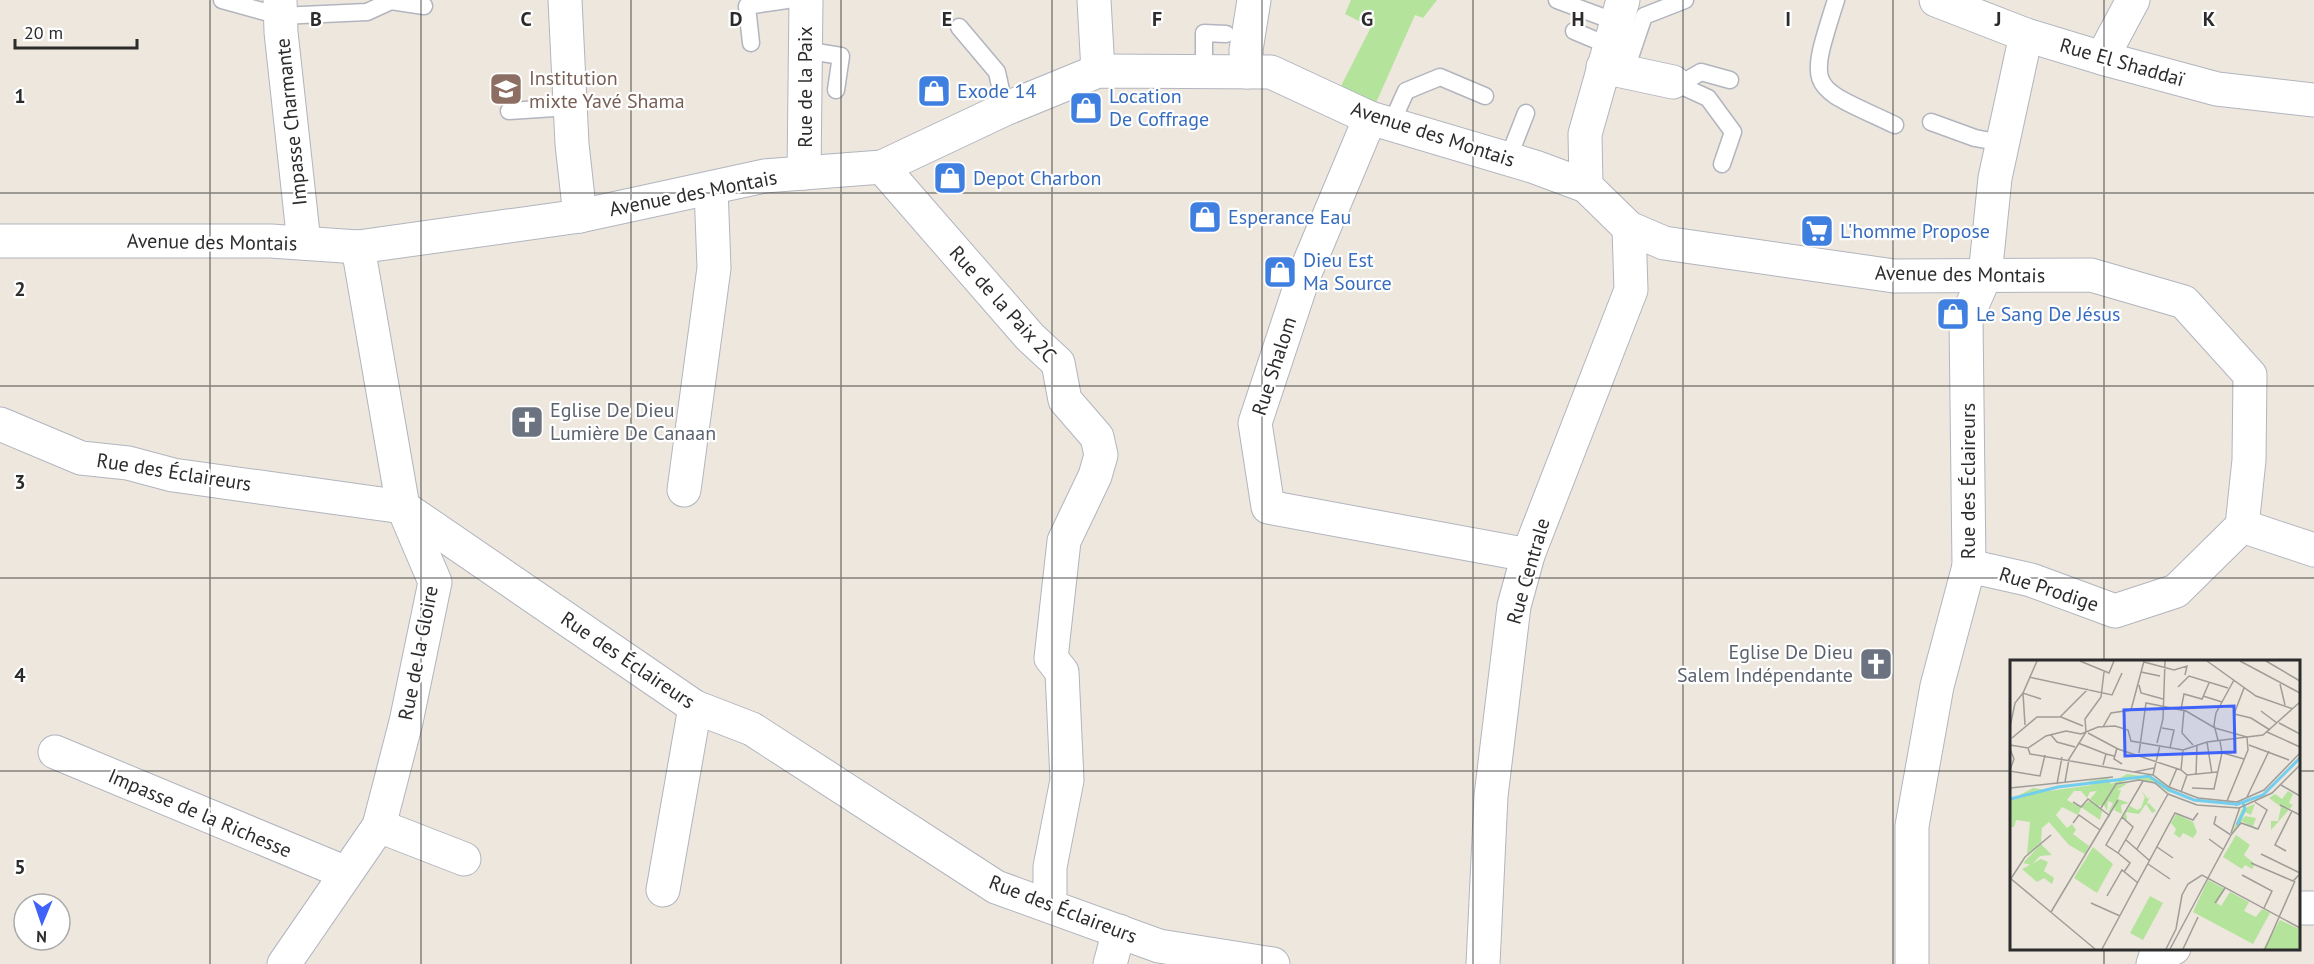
<svg xmlns="http://www.w3.org/2000/svg" width="2314" height="964" viewBox="0 0 2314 964" font-family="'PT Sans',sans-serif">
<style>
.green{fill:#b4e49b}
.lines{fill:none;stroke-linecap:round;stroke-linejoin:round}
.lane-casing{stroke:#b2b5bf;stroke-width:19}
.street-casing{stroke:#b2b5bf;stroke-width:35}
.lane{stroke:#fff;stroke-width:16}
.street{stroke:#fff;stroke-width:33}
.grid{fill:none;stroke:#2c2c2c;stroke-width:1.5;stroke-opacity:0.55}
.labels{text-anchor:middle;dominant-baseline:central;stroke-width:4.5;stroke-linejoin:round;paint-order:stroke}
.street-label{font-size:20px;fill:#2c2c2c;stroke:#fff}
.education-label{font-size:20px;fill:#785e54;stroke:#fff;text-anchor:start}
.shop-label{font-size:20px;fill:#366cbe;stroke:#fff;text-anchor:start}
.worship-label{font-size:20px;fill:#5b616d;stroke:#fff;text-anchor:start}
.inset-river{fill:none;stroke:#72ceef;stroke-width:3}
.inset-road{fill:none;stroke:#a09c97;stroke-width:1.5}
.view{fill:#3f62fa;fill-opacity:0.15;stroke:#3f62fa;stroke-width:3}
.inset-edge{fill:none;stroke:#2c2c2c;stroke-width:3}
.grid-label{font-size:20px;text-anchor:middle;font-weight:bold;fill:#2c2c2c;stroke:#fff;stroke-width:4.5;stroke-linejoin:round;paint-order:stroke}
</style>
<rect width="100%" height="100%" fill="#ede7de"/>
<path class="green" d="M 1351,0 L 1437,0 L 1423,18 L 1415,15 L 1375,105 L 1339,90 L 1371,27 L 1345,14 Z"/>
<g class="lines">
<defs>
<g id="lane">
<path d="M 222,0 L 280,16 L 367,12 L 391,1 L 424,6"/>
<path d="M 1557,0 L 1616,22"/>
<path d="M 1836,0 C 1806,94 1809,84 1895,125"/>
<path d="M 959,27 L 997,72 L 1005,109"/>
<path d="M 1574,31 L 1600,42 L 1610,42"/>
<path d="M 751,43 L 747,6 L 787,0"/>
<path d="M 804,50 L 841,56 L 836,90"/>
<path d="M 1204,72 L 1204,33 L 1226,34"/>
<path d="M 1625,72 L 1644,16 L 1685,0"/>
<path d="M 1673,82 L 1708,98 L 1733,132 L 1722,164"/>
<path d="M 1673,82 L 1689,79 L 1701,72 L 1730,80"/>
<path d="M 509,111 L 570,107"/>
<path d="M 1931,122 L 1975,138 L 2002,143"/>
<path d="M 1391,124 L 1406,91 L 1440,77 L 1485,96"/>
<path d="M 1508,159 L 1526,113"/>
</g>
<g id="street">
<path d="M 280,0 L 281,32 L 304,243"/>
<path d="M 565,0 L 572,144 L 580,216"/>
<path d="M 1094,0 L 1098,71"/>
<path d="M 1936,0 L 2026,35 L 2102,58 L 2217,89 L 2314,100"/>
<path d="M 2102,58 L 2133,0"/>
<path d="M 1603,67 L 1673,82"/>
<path d="M 1247,72 L 1246,50 L 1254,0"/>
<path d="M 1370,118 L 1303,278 L 1255,423 L 1268,507 L 1528,555"/>
<path d="M 882,167 L 1030,337 L 1058,363 L 1065,400 L 1097,437 L 1101,455 L 1095,476 L 1064,541 L 1051,658 L 1062,672 L 1067,780 L 1050,867 L 1050,906"/>
<path d="M 804,173 L 806,0"/>
<path d="M 1586,186 L 1585,134 L 1623,0"/>
<path d="M 0,241 L 271,241 L 358,247 L 580,216 L 764,176 L 882,167 L 1005,109 L 1098,71 L 1271,72 L 1370,118 L 1535,167 L 1586,186 L 1629,228 L 1664,243 L 1894,276 L 2091,275 L 2184,302 L 2250,375 L 2249,460 L 2242,526 L 2314,550"/>
<path d="M 0,424 L 81,458 L 128,463 L 173,475 L 403,507 L 695,707 L 752,729 L 996,887 L 1159,946 L 1273,964"/>
<path d="M 684,490 L 714,268 L 711,188"/>
<path d="M 1969,566 L 2031,580 L 2115,611 L 2176,591 L 2242,526"/>
<path d="M 55,752 L 346,873"/>
<path d="M 379,826 L 464,859"/>
<path d="M 663,890 L 695,707"/>
<path d="M 2298,908 L 2314,908"/>
<path d="M 284,964 L 379,826 L 406,722 L 435,582 L 403,507 L 358,247"/>
<path d="M 1110,964 L 1119,931"/>
<path d="M 1483,964 L 1491,796 L 1514,606 L 1528,555 L 1631,290 L 1629,228"/>
<path d="M 1912,964 L 1912,826 L 1937,686 L 1969,566 L 1966,319 L 1985,276 L 1995,178 L 2026,35"/>
<path d="M 2153,964 L 2155,958 L 2174,948"/>
</g>
</defs>
<use href="#lane" class="lane-casing"/>
<use href="#street" class="street-casing"/>
<use href="#lane" class="lane"/>
<use href="#street" class="street"/>
</g>
<path class="grid" d="M 210,0 L 210,964M 421,0 L 421,964M 631,0 L 631,964M 841,0 L 841,964M 1052,0 L 1052,964M 1262,0 L 1262,964M 1473,0 L 1473,964M 1683,0 L 1683,964M 1893,0 L 1893,964M 2104,0 L 2104,661M 0,193 L 2314,193M 0,386 L 2314,386M 0,578 L 2314,578M 0,771 L 2011,771M 2298,771 L 2314,771M 2104,948 L 2104,964"/>
<defs>
<symbol id="school-square" viewBox="-11 -11 22 22"><rect x="-9" y="-9" width="18" height="18" rx="4" fill="#8d6e63" stroke="#fff"/><path d="M0-5L7-2L0 1L-7-2ZM-4 1L0 2.5L4 1V4Q0 6-4 4Z" fill="#fff"/></symbol>
<symbol id="shop-square" viewBox="-11 -11 22 22"><rect x="-9" y="-9" width="18" height="18" rx="4" fill="#3f7fe0" stroke="#fff"/><path d="M-5-2.5h2.3a2.7 3.5 0 0 1 5.4 0H5L5.5 6h-11ZM-1.5-2.5h3a1.5 2.3 0 0 0-3 0Z" fill="#fff"/></symbol>
<symbol id="supermarket-square" viewBox="-11 -11 22 22"><rect x="-9" y="-9" width="18" height="18" rx="4" fill="#3f7fe0" stroke="#fff"/><path d="M-6-5.5h2.5l.6 2H6L4.5 2H-2.5L-4.4-4H-6ZM-1.5 3.2a1.3 1.3 0 1 0 .1 0ZM3 3.2a1.3 1.3 0 1 0 .1 0Z" fill="#fff"/></symbol>
<symbol id="church-square" viewBox="-11 -11 22 22"><rect x="-9" y="-9" width="18" height="18" rx="4" fill="#6b7280" stroke="#fff"/><path d="M-1.2-6h2.4v3.5h3.3v2.4h-3.3V6h-2.4V-.1h-3.3v-2.4h3.3Z" fill="#fff"/></symbol>
</defs>
<g fill-rule="evenodd">
<use href="#school-square" x="487" y="70" width="38" height="38"/>
<use href="#shop-square" x="915" y="72" width="38" height="38"/>
<use href="#shop-square" x="1067" y="89" width="38" height="38"/>
<use href="#shop-square" x="931" y="159" width="38" height="38"/>
<use href="#shop-square" x="1186" y="198" width="38" height="38"/>
<use href="#supermarket-square" x="1798" y="212" width="38" height="38"/>
<use href="#shop-square" x="1261" y="253" width="38" height="38"/>
<use href="#shop-square" x="1934" y="295" width="38" height="38"/>
<use href="#church-square" x="508" y="403" width="38" height="38"/>
<use href="#church-square" x="1857" y="645" width="38" height="38"/>
</g>
<g class="labels">
<g class="street-label">
<text transform="translate(2122 62) rotate(16)">Rue El Shaddaï</text>
<text transform="translate(805 87) rotate(-90)">Rue de la Paix</text>
<text transform="translate(291 122) rotate(-96)">Impasse Charmante</text>
<text transform="translate(1433 134) rotate(18)">Avenue des Montais</text>
<text transform="translate(693 193) rotate(-11)">Avenue des Montais</text>
<text transform="translate(212 242) rotate(1)">Avenue des Montais</text>
<text transform="translate(1960 274) rotate(1)">Avenue des Montais</text>
<text transform="translate(1003 304) rotate(48)">Rue de la Paix 2C</text>
<text transform="translate(1274 366) rotate(-72)">Rue Shalom</text>
<text transform="translate(174 472) rotate(9)">Rue des Éclaireurs</text>
<text transform="translate(1968 481) rotate(-90)">Rue des Éclaireurs</text>
<text transform="translate(1528 571) rotate(-74)">Rue Centrale</text>
<text transform="translate(2049 589) rotate(18)">Rue Prodige</text>
<text transform="translate(418 653) rotate(-79)">Rue de la Gloire</text>
<text transform="translate(628 660) rotate(34)">Rue des Éclaireurs</text>
<text transform="translate(200 813) rotate(23)">Impasse de la Richesse</text>
<text transform="translate(1063 909) rotate(21)">Rue des Éclaireurs</text>
</g>
<g class="education-label">
<text x="529" y="78">Institution<tspan x="529" dy="23">mixte Yavé Shama</tspan></text>
</g>
<g class="shop-label">
<text x="957" y="91">Exode 14</text>
<text x="1109" y="96">Location<tspan x="1109" dy="23">De Coffrage</tspan></text>
<text x="973" y="178">Depot Charbon</text>
<text x="1228" y="217">Esperance Eau</text>
<text x="1840" y="231">L'homme Propose</text>
<text x="1303" y="260">Dieu Est<tspan x="1303" dy="23">Ma Source</tspan></text>
<text x="1976" y="314">Le Sang De Jésus</text>
</g>
<g class="worship-label">
<text x="550" y="410">Eglise De Dieu<tspan x="550" dy="23">Lumière De Canaan</tspan></text>
<text x="1853" y="652" text-anchor="end">Eglise De Dieu<tspan x="1853" dy="23">Salem Indépendante</tspan></text>
</g>
</g>
<g transform="translate(2010 660)">
<rect width="290" height="290" fill="#ede7de"/>
<path d="M 117,114 L 140,117 L 157,130 L 145,118 L 170,134 L 158,132 L 144,122 L 119,119 L 106,125 L 118,123 L 107,130 L 111,130 L 108,139 L 119,143 L 111,145 L 112,154 L 104,150 L 106,147 L 98,153 L 103,143 L 98,141 L 97,151 L 94,145 L 88,146 L 92,151 L 90,160 L 71,147 L 79,141 L 86,144 L 80,139 L 87,131 L 80,132 L 77,138 L 71,131 L 64,131 L 57,140 L 71,148 L 68,155 L 52,147 L 46,155 L 57,168 L 62,164 L 66,170 L 63,174 L 79,186 L 75,194 L 59,185 L 39,162 L 32,168 L 31,182 L 17,195 L 20,162 L 6,160 L 4,167 L 0,167 L 0,140 L 23,128 L 37,130 L 16,134 L 82,125 L 79,121 L 98,118 L 101,124 L 118,117 L 103,122 ZM 130,129 L 138,139 L 140,136 L 137,144 L 139,143 L 146,151 L 142,153 L 136,144 L 129,154 L 116,152 L 117,160 L 113,157 L 120,146 L 127,150 L 131,148 L 135,137 ZM 278,131 L 283,134 L 279,143 L 283,145 L 261,170 L 261,161 L 268,161 L 271,147 L 259,138 L 265,134 L 272,139 ZM 245,144 L 241,155 L 235,152 L 232,160 L 235,156 L 246,158 L 243,166 L 246,170 L 232,161 L 222,173 L 232,149 ZM 166,154 L 183,162 L 187,172 L 183,178 L 173,173 L 170,178 L 164,174 L 166,169 L 161,163 ZM 226,175 L 240,185 L 234,195 L 245,204 L 242,209 L 235,205 L 232,209 L 213,197 ZM 31,184 L 42,195 L 30,196 L 21,205 L 13,203 ZM 83,187 L 103,204 L 87,233 L 64,218 ZM 31,199 L 38,202 L 34,211 L 44,218 L 42,224 L 34,218 L 27,222 L 12,209 ZM 198,220 L 215,229 L 207,243 L 211,246 L 220,232 L 239,242 L 234,251 L 246,257 L 252,249 L 260,253 L 243,284 L 183,252 ZM 140,236 L 153,243 L 133,280 L 120,273 ZM 270,260 L 289,269 L 289,289 L 253,289 Z" fill="#b4e49b"/>
<path class="inset-river" d="M 0,139 L 48,127 L 139,116 L 159,130 L 184,140 L 225,144M 225,145 L 253,135 L 290,98M 227,165 L 235,149 L 233,143"/>
<path class="inset-road" d="M 70,1 L 99,13 L 104,1M 197,1 L 246,36 L 283,49M 230,1 L 290,33M 256,1 L 290,21M 134,2 L 164,10 L 177,6 L 175,15M 131,12 L 150,16M 19,17 L 102,35 L 112,13M 270,24 L 275,45M 129,25 L 131,33 L 153,39M 168,27 L 179,16 L 218,28M 234,28 L 224,54 L 241,58 L 260,70M 193,36 L 212,42M 171,49 L 174,34 L 192,39 L 199,23M 174,50 L 172,73 L 183,85M 251,51 L 267,63M 51,57 L 73,66M 269,63 L 290,74M 15,65 L 13,33 L 31,39M 0,67 L 5,43 L 13,33 L 27,1M 93,67 L 101,53 L 121,50 L 134,1M 152,68 L 164,70 L 160,88M 257,72 L 290,87M 78,73 L 108,89 L 171,110 L 177,115 L 171,132M 41,75 L 47,82 L 65,87M 2,78 L 27,57 L 50,57 L 78,29M 208,80 L 204,65 L 206,53 L 224,20M 197,82 L 202,114M 68,83 L 96,94M 147,83 L 153,59 L 155,1M 0,85 L 18,88 L 36,76 L 56,71 L 71,74 L 88,67 L 105,66 L 118,70 L 121,81 L 173,90 L 197,82 L 253,75 L 290,42M 239,85 L 279,100M 18,88 L 20,94 L 124,112 L 144,108M 107,88 L 104,99 L 112,104M 0,89 L 4,99 L 0,110M 129,93 L 136,43 L 176,51 L 205,68 L 237,77 L 238,90 L 217,141M 213,93 L 234,99M 93,105 L 96,94 L 104,96M 171,110 L 173,90M 0,111 L 30,116 L 35,95M 124,112 L 143,115 L 159,127 L 188,138 L 227,142 L 254,130 L 290,93M 143,115 L 150,85M 177,115 L 207,112M 186,115 L 187,85M 55,122 L 59,99 L 76,72 L 75,59 L 91,37 L 94,12M 47,124 L 52,97M 271,125 L 290,136M 159,127 L 167,108M 0,128 L 103,117M 182,128 L 204,129 L 212,93 L 210,81M 237,137 L 259,91M 63,142 L 71,147 L 78,139 L 100,156M 270,145 L 290,155M 91,148 L 106,124 L 129,120 L 145,123 L 158,134 L 187,145 L 229,148 L 262,133 L 290,105M 112,157 L 96,185 L 108,193 L 123,167 L 112,157 L 133,121M 63,163 L 69,155 L 90,170M 221,173 L 230,147M 221,175 L 231,163 L 248,169 L 257,150 L 245,142M 199,179 L 214,190M 116,180 L 140,201M 147,187 L 163,198M 127,189 L 158,134M 276,191 L 265,185 L 282,151M 108,193 L 120,203 L 114,212M 251,194 L 290,213M 241,203 L 283,221 L 290,214M 138,204 L 160,219M 232,215 L 262,231 L 254,248M 0,218 L 85,289M 0,220 L 15,197 L 41,175M 97,236 L 112,210 L 128,223M 81,243 L 110,256M 205,243 L 215,228M 41,252 L 108,140M 92,289 L 165,153 L 183,160 L 188,153M 156,289 L 166,269 L 172,235 L 178,224 L 192,215 L 290,268M 160,289 L 221,175 L 204,164 L 206,156M 173,289 L 188,257M 255,289 L 285,221"/>
<path class="view" d="M 224,46 L 225,92 L 115,96 L 114,50 Z"/>
<rect width="290" height="290" class="inset-edge"/>
</g>
<g class="grid-label">
<text x="316" y="26">B</text>
<text x="526" y="26">C</text>
<text x="736" y="26">D</text>
<text x="947" y="26">E</text>
<text x="1157" y="26">F</text>
<text x="1367" y="26">G</text>
<text x="1578" y="26">H</text>
<text x="1788" y="26">I</text>
<text x="1998" y="26">J</text>
<text x="2209" y="26">K</text>
<text x="20" y="103">1</text>
<text x="20" y="296">2</text>
<text x="20" y="489">3</text>
<text x="20" y="682">4</text>
<text x="20" y="874">5</text>
</g>
<g transform="translate(42 922) rotate(182)"><circle r="28" fill="#ffffff" stroke="#ababab" stroke-width="1.5"/>
<path d="M0-4.5L10 22L0 15L-10 22Z" fill="#3f62fa"/>
<text y="-9" font-size="16" font-weight="bold" text-anchor="middle" fill="#2c2c2c">N</text>
</g>
<path d="M15 39v9h122v-9" fill="none" stroke="#2c2c2c" stroke-width="3"/>
<text x="24" y="39" font-size="18" fill="#2c2c2c" stroke="#ffffff" stroke-width="4.5" paint-order="stroke">20 m</text>
</svg>
